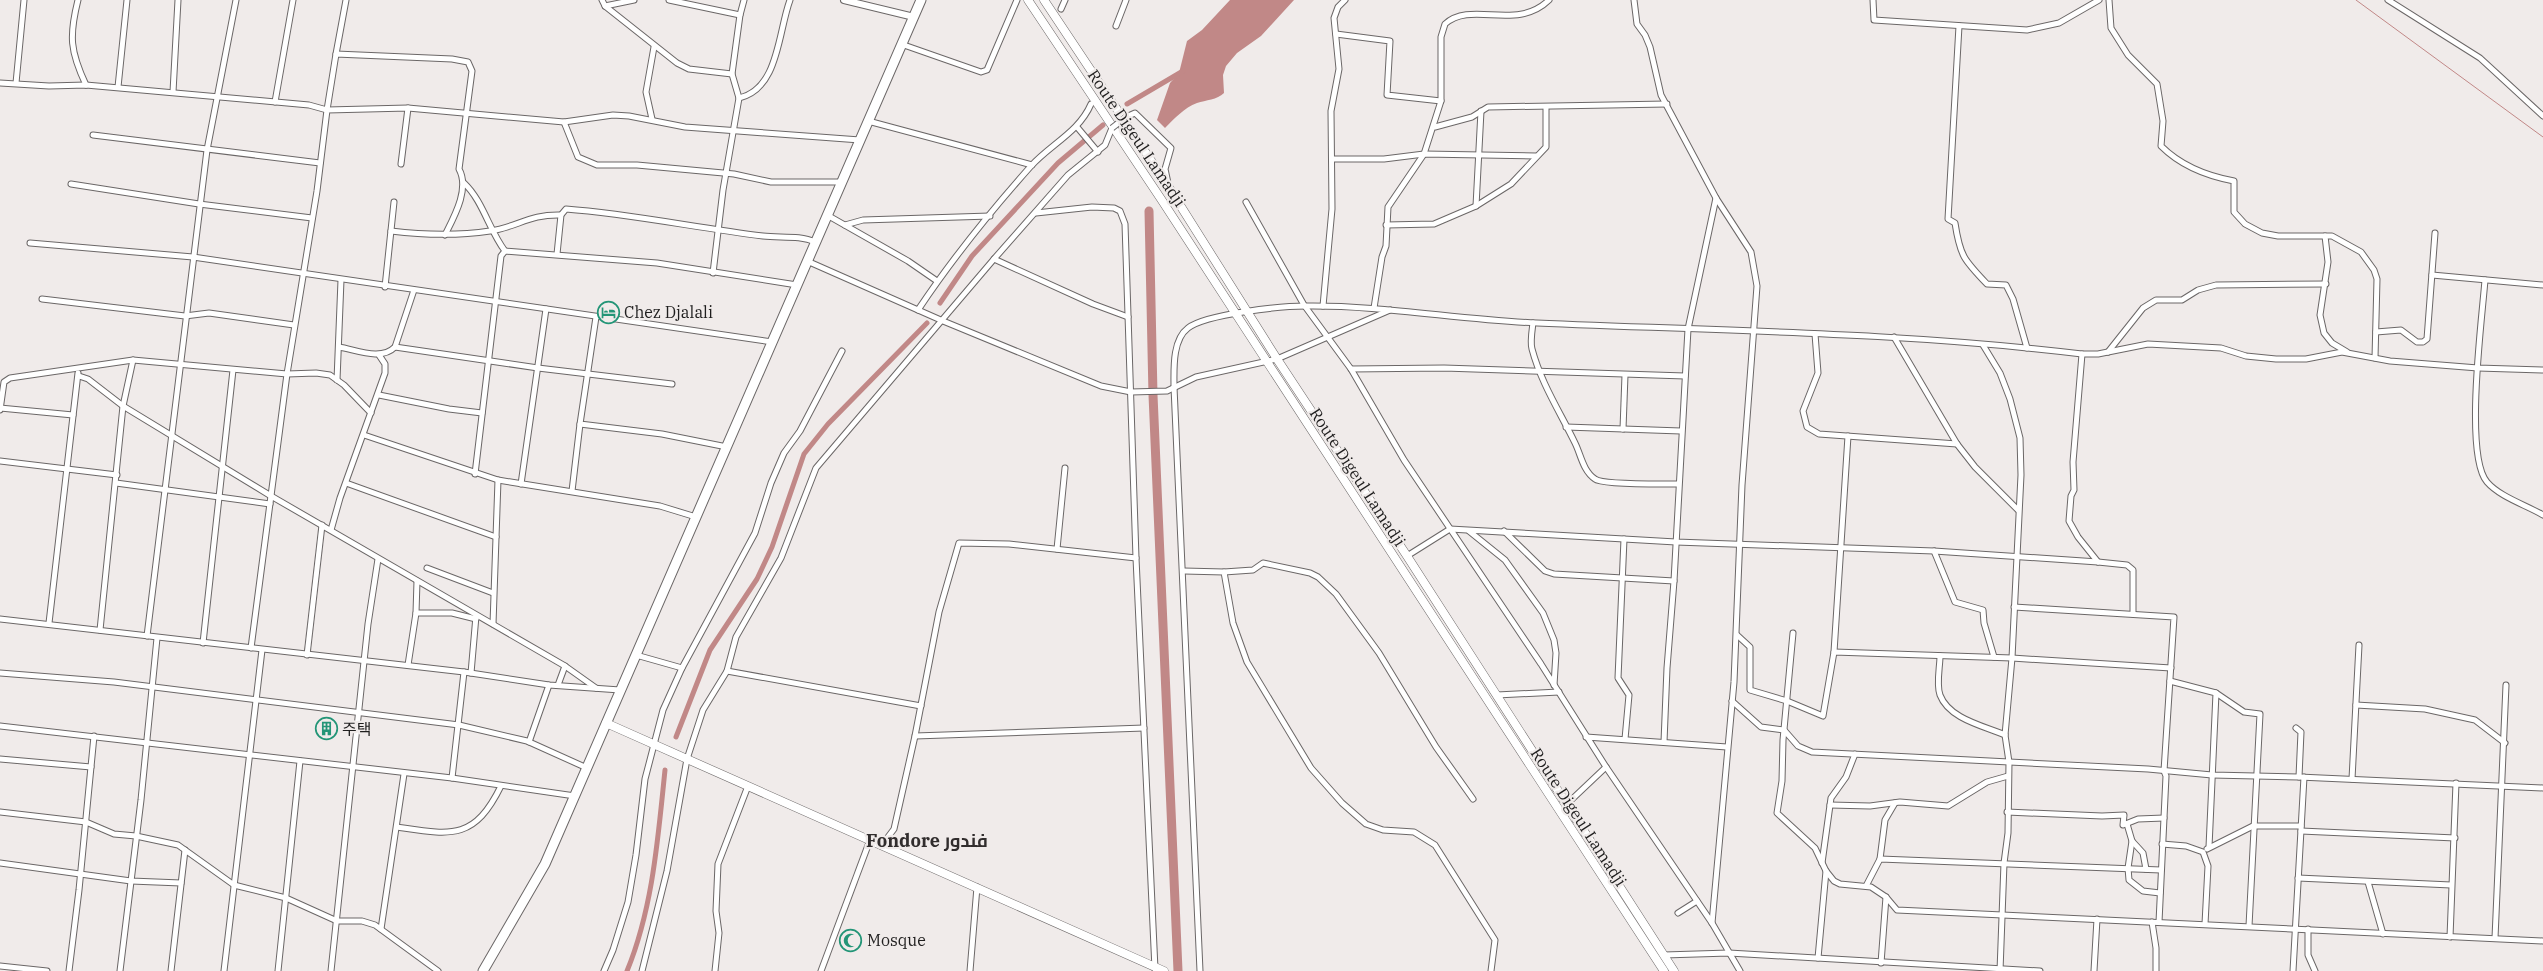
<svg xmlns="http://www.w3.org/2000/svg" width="2543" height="971" viewBox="0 0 2543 971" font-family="'IBM Plex Serif',Cairo,'Noto Sans KR',serif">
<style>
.water{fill:#c18887}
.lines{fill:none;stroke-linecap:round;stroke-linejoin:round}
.stream{stroke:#c18887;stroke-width:1}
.canal{stroke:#c18887;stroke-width:5}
.river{stroke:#c18887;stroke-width:9}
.minor-casing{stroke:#6b6767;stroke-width:7}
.tertiary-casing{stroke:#6b6767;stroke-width:8}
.secondary-casing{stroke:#6b6767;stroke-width:9}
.trunk-casing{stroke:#6b6767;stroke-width:11}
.minor{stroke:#fff;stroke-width:5}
.tertiary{stroke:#fff;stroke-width:6}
.secondary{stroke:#fff;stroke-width:8}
.trunk{stroke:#fff;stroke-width:9}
.minor-bridge-casing{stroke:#6b6767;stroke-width:7;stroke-linecap:butt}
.minor-bridge{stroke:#fff;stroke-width:5}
.labels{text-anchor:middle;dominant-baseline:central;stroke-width:4.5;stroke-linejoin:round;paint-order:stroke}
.street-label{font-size:16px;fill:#1f1e1e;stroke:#f0ebea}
.poi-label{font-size:16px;fill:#1f1e1e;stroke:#f0ebea;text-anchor:start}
.neighbourhood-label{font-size:18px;font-weight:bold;fill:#312d2d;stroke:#f0ebea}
</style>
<rect width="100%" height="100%" fill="#f0ebea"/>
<path class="water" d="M 1230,0 L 1294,0 L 1261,36 L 1237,53 L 1226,66 L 1223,75 L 1224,93 C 1217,100 1206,100 1197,103 C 1184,108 1175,118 1165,128 L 1157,120 L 1170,83 L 1179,73 L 1187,41 L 1202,30 Z"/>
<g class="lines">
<path class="stream" d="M 2356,0 L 2543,137"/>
<g class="canal">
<path d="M 1127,104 L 1183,71"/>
<path d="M 940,303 L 972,256 L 1058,163 L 1103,125"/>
<path d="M 676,737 L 710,650 L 757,579 L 772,547 L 804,454 L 828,424 L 927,323"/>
<path d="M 627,971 C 653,908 658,837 665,770"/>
</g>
<path class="river" d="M 1149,211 L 1153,395 L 1178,971"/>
<defs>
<g id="minor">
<path d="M 78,0 C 69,36 70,51 86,85"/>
<path d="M 602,0 L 605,6 L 677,63 L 689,69 L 732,74"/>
<path d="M 669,0 L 740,15"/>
<path d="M 1634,0 L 1637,24 L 1645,35 L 1650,47 L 1661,95 L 1716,198 L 1751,252 L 1757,286 L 1742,485 L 1734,682 L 1712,923"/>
<path d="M 1873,0 L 1874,20 L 2027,30 L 2059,23 L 2099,0"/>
<path d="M 2109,0 L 2111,28 L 2128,55 L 2157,84 L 2163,121 L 2161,146 C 2181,166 2207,176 2234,181 L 2234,212 L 2245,224 L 2262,233 L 2278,236 L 2332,236 L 2361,252 L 2374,270 L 2377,279 L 2375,358"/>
<path d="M 2388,0 L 2480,58 L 2543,116"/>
<path d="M 605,6 L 634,0"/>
<path d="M 1061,9 L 1065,0"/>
<path d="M 1116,26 L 1126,0"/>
<path d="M 1959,26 L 1948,219 L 1955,223 C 1960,256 1964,260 1987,284 L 2006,285 L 2013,299 L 2027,348"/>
<path d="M 1336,34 L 1390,41 L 1387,95 L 1441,101"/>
<path d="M 901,44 L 981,72 L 987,70 L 1017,0"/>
<path d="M 336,54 L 346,0"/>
<path d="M 0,83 L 49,86 L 86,85 L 309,105 L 327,110 L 336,54 L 452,59 L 468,62 L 472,71 L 459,169 C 470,189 454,217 445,235"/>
<path d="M 16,83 L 24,0"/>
<path d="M 118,87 L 127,0"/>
<path d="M 173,92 L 178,0"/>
<path d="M 739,98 L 732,74 L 740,15 L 744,0"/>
<path d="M 275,102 L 293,0"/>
<path d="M 1126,117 L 1135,113 L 1171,148 L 1165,169 L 1168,183"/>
<path d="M 652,119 L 646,92 L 654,47"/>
<path d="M 868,121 L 1032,165"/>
<path d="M 564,122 L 578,157 L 597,165 L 637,165 L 734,174 L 771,182 L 842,182"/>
<path d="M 1077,127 L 1098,152"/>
<path d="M 1435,127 L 1472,117 L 1488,107 L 1667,104"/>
<path d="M 93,135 L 320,163"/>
<path d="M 1332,159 L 1384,159 L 1424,154 L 1536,156"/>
<path d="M 401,164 L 408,108"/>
<path d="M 464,183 C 483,201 489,230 505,251"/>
<path d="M 71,184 L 199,204 L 312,218"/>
<path d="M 1246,202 L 1304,305 L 1351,369 L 1404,460 L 1541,664 L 1606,767 L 1712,923 L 1740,971"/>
<path d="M 1476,206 L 1481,111"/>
<path d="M 1036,213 L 1092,207 L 1114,208 L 1120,211 L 1125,224 L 1136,558 L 1155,969"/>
<path d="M 827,215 L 908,261 L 937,281"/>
<path d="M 845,225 L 863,220 L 990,216"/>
<path d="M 1386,225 L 1434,224 L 1476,206 L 1511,184 L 1546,147 L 1546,107"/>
<path d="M 391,231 C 424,235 457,236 490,231 C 518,227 529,214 561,215"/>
<path d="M 2325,236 L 2328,262 L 2320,315 L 2324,333 L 2332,343 L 2347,352"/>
<path d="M 30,243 L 193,257 L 772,342"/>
<path d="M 557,254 L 561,215 L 566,209 C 632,214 697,228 763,236 C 780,238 800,235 815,242"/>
<path d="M 994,259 L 1093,304 L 1128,317"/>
<path d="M 807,261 L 943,321 L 1101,386 L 1131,392 L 1167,391 L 1196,377 L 1277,359 L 1390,310"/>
<path d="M 713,273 L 723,190 L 739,98 C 779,89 778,32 790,0"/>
<path d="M 2432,275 L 2543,285"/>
<path d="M 2485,280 C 2482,319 2464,455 2487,482 C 2500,497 2526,505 2543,515"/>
<path d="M 385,287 L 394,202"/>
<path d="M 42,299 L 185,316 L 209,313 L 294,325"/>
<path d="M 1323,306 L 1332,209 L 1331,111 L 1339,69 L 1334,18 L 1338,7 L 1345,0"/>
<path d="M 1374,308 L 1382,257 L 1386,246 L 1388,207 L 1424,154 L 1441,101 L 1441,37 L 1445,24 C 1472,0 1516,32 1549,0"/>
<path d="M 918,310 C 952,259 990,212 1031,166 C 1051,144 1079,132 1091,104"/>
<path d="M 596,317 L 580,424 L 662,434 L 727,447"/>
<path d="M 1533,323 C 1532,331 1530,342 1532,349 C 1541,383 1560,412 1575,443 C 1581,455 1583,471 1595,479 C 1602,485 1664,484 1678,484"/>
<path d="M 2376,332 L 2401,330 L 2417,342 L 2423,342 L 2427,339 L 2435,233"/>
<path d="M 1815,334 L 1818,373 L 1803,411 L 1807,427 L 1819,434 L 1957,444"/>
<path d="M 1894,337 L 1957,444 L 1975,467 L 2018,510"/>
<path d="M 1983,345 L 2000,373 L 2010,399 L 2020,438 L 2021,475 L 2012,658 L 2005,735 L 2009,762 L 2008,833 L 2004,863 L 2000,971"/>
<path d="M 339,347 C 357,350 381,361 395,347 L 414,290"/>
<path d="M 395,347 L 538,368 L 672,384"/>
<path d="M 2108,352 L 2143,308 L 2156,300 L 2182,300 L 2198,290 L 2216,285 L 2326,284"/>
<path d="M 2082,354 L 2073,462 L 2074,490 L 2071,496 L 2069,521 L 2078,537 L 2098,562"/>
<path d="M 1351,369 L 1444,368 L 1685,376"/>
<path d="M 79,376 L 88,379 L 123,406 L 271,496 L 565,666 L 596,688"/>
<path d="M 337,380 L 341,280"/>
<path d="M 379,395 L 449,409 L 482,413"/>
<path d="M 0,408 L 73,415"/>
<path d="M 0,410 L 4,382 L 10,378 L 133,360 L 287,374 L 316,373 L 330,375 L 344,385 L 371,413"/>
<path d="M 1566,427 L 1681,431"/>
<path d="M 1623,429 L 1625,375"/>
<path d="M 364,435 L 498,480 L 660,506 L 696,517"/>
<path d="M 0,461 L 117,475"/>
<path d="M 475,474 L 501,256 L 505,251 L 657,263 L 797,285"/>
<path d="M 116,483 L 270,504"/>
<path d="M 346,483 L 496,537"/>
<path d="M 521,484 L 546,309"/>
<path d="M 572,491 L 580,424"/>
<path d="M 331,530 L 340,498 L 385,373 L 385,364 L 379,355"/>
<path d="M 1469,531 L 1505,560 L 1543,613 L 1554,640 L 1556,653 L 1554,685"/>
<path d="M 1504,531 L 1545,571 L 1554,574 L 1674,581"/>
<path d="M 1624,539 L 1618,678 L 1629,695 L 1625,739"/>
<path d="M 1057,549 L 1065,468"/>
<path d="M 1934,551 L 1955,602 L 1983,610 L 1984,623 L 1994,657"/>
<path d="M 1407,556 L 1450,529 L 1676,542 L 1934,551 L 2098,562 L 2127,565 L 2133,570 L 2133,614"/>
<path d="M 427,568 L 493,593"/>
<path d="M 1184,571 L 1224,572 L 1233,623 L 1247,662 L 1311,768 L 1342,803 L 1366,824 L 1383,830 L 1414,832 L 1435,845 L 1495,940 L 1491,971"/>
<path d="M 1224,572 L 1253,570 L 1263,563 L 1310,573 L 1318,577 L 1336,594 L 1379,653 L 1436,747 L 1473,799"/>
<path d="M 417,581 L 416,613 L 452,613 L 476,619"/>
<path d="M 2014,607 L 2174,617 L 2164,771 L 2166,776 L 2159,922"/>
<path d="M 0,619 L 464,672 L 549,685 L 620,690"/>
<path d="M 49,623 L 78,373"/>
<path d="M 493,624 L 498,480"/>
<path d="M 100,630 L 123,406 L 133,360"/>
<path d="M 1793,633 L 1783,740 L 1782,781 L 1777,813 L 1815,848 L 1826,871 L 1834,881 L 1840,884 L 1871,887 L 1886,897 L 1897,910 L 2543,941"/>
<path d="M 1737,635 L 1750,647 L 1750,690 L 1787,701 L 1823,716 L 1834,652 L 2012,658 L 2171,668"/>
<path d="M 147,636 L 207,150 L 236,0"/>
<path d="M 203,643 L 233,370"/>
<path d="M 251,648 L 287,374 L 317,191 L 327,110 L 408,108 L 564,122 L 613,115 L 629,116 L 685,127 L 860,140"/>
<path d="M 1834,652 L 1848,436"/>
<path d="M 307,655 L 322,525"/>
<path d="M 636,655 L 682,668"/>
<path d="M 1940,656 C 1940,667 1936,684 1940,695 C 1949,719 1984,726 2005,735"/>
<path d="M 408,665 L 416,613"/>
<path d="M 727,671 L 921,706"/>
<path d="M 0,673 L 114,682 L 459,725 L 527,741 L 587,768"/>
<path d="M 471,673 L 476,616"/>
<path d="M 2170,681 L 2216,693 L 2209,847"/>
<path d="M 558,685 L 565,666"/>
<path d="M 2216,693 L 2244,712 L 2260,714 L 2249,926"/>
<path d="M 1497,695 L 1559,692"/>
<path d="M 1732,701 L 1761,727 L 1784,730 L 1798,746 L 1812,752 L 2148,769 L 2212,775 L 2299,777 L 2543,788"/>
<path d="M 2356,705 L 2425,709 L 2475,720 L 2505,743"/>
<path d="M 0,726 L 452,778 L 575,796"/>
<path d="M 2296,728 L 2301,732 L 2299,777"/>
<path d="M 915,736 L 1144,728"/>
<path d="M 1586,737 L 1727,747"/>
<path d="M 529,742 L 549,685"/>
<path d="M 1664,742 L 1667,668 L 1674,581 L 1688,329 L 1716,198"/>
<path d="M 0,759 L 91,767"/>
<path d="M 452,778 L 464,672"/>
<path d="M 2352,779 L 2359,645"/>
<path d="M 1568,803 L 1606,767"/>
<path d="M 1830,805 L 1870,806 L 1900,802 L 1948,806 L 1987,782 L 2008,776"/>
<path d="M 0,812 L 86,822 L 114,834 L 136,836 L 178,845 L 234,885 L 286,898 L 337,921 L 362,921 L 375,925 L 438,971"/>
<path d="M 2007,812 L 2102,816 L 2124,815 L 2123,825 L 2138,819 L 2164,818"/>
<path d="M 2127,824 L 2132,841 L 2143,853 L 2146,869"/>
<path d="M 397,827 C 451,835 474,841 501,786"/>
<path d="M 2301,831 L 2455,838"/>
<path d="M 2132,841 L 2128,868 L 2129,880 L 2143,891 L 2160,893"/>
<path d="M 2162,844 L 2186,846 L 2203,852 L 2208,866 L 2205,924"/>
<path d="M 882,845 L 894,829 L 915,736 L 939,612 L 959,543 L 1009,544 L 1136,558"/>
<path d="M 2207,849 L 2253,826 L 2301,826"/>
<path d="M 1880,859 L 1885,820 L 1895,803"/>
<path d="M 0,863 L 131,881 L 181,883"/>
<path d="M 1822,863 L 1831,798 L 1846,777 L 1855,754"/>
<path d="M 2298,878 L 2451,885"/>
<path d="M 2368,882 L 2383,934"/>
<path d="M 1866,886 L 1880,859 L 2161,870"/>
<path d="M 1678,913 L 1697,901"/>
<path d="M 2152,922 L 2156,948 L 2156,971"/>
<path d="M 381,929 L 404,774"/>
<path d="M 2308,929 L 2308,955 L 2315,971"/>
<path d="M 2450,937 L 2456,783"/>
<path d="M 2495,938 L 2506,685"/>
<path d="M 1664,955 L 1729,953 L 2040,971"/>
<path d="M 1818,958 L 1826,871"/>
<path d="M 1881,963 L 1886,897"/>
<path d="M 0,966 L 47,971"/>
<path d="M 69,971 L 79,890 L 94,736"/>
<path d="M 120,971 L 141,800 L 157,638"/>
<path d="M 171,971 L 185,850"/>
<path d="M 224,971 L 262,650"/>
<path d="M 278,971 L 300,761"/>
<path d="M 331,971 L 368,624 L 378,559"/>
<path d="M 604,971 L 613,950 L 628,902 L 636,855 L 645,779 L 663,710 L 682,668 L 755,533 L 771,483 L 784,453 L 800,431 L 842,351"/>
<path d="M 642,971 L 667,871 L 687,759 L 703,710 L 727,671 L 736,637 L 781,558 L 816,468 L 994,259 L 1068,175 L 1105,145 L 1112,128"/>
<path d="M 715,971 L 719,933 L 716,911 L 718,864 L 748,786"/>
<path d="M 821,971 L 870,840"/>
<path d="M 970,971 L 977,887"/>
<path d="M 1200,971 L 1174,387 C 1174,370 1172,340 1188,328 C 1206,314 1282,306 1306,306 C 1383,305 1460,320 1537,323 C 1719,331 1901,332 2082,354 L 2098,354 L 2148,344 L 2221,348 L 2246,356 L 2276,359 L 2306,359 L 2342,352 L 2390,361 L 2478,368 L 2543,370"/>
<path d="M 2094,971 L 2097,919"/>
<path d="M 2293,971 L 2304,777"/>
</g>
<path id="tertiary" d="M 844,0 L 914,17"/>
<g id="secondary">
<path d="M 1028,0 L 1161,199 L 1664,971"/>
<path d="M 1044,0 L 1168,186 L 1277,359 L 1407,556 L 1674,971"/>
<path d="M 606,723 L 1164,971"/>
</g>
<path id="trunk" d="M 483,971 L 545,864 L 921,0"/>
</defs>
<use href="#minor" class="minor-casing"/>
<use href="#tertiary" class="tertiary-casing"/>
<use href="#secondary" class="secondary-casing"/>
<use href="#trunk" class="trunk-casing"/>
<use href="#minor" class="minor"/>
<use href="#tertiary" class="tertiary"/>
<use href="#secondary" class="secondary"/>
<use href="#trunk" class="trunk"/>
<defs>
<path id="minor-bridge" d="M 1112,128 L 1126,117"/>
</defs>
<use href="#minor-bridge" class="minor-bridge-casing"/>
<use href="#minor-bridge" class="minor-bridge"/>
</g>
<defs>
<symbol id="hotel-ring" viewBox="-11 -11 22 22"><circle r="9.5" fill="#f0ebea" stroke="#239577" stroke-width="1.5"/><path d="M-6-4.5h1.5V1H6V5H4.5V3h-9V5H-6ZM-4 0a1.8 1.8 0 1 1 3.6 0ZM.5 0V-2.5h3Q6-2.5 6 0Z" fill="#239577"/></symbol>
<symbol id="building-ring" viewBox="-11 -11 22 22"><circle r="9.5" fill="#f0ebea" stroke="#239577" stroke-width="1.5"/><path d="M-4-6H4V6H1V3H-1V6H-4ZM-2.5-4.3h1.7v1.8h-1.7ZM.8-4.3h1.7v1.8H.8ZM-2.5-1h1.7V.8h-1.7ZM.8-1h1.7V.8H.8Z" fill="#239577"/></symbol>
<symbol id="mosque-ring" viewBox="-11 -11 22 22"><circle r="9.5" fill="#f0ebea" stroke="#239577" stroke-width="1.5"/><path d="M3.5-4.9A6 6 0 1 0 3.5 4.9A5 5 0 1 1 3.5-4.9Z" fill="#239577"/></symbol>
</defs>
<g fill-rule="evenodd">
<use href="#hotel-ring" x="596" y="300" width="25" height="25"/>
<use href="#building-ring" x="314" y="716" width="25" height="25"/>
<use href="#mosque-ring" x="838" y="928" width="25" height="25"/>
</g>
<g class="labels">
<g class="street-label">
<text transform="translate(1137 138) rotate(56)">Route Digeul Lamadji</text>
<text transform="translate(1358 477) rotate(57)">Route Digeul Lamadji</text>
<text transform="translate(1579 817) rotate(57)">Route Digeul Lamadji</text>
</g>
<g class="poi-label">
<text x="624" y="312">Chez Djalali</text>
<text x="342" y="729">주택</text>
<text x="867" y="940">Mosque</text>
</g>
<g class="neighbourhood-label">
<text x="927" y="840">Fondore فندور</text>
</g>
</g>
</svg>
